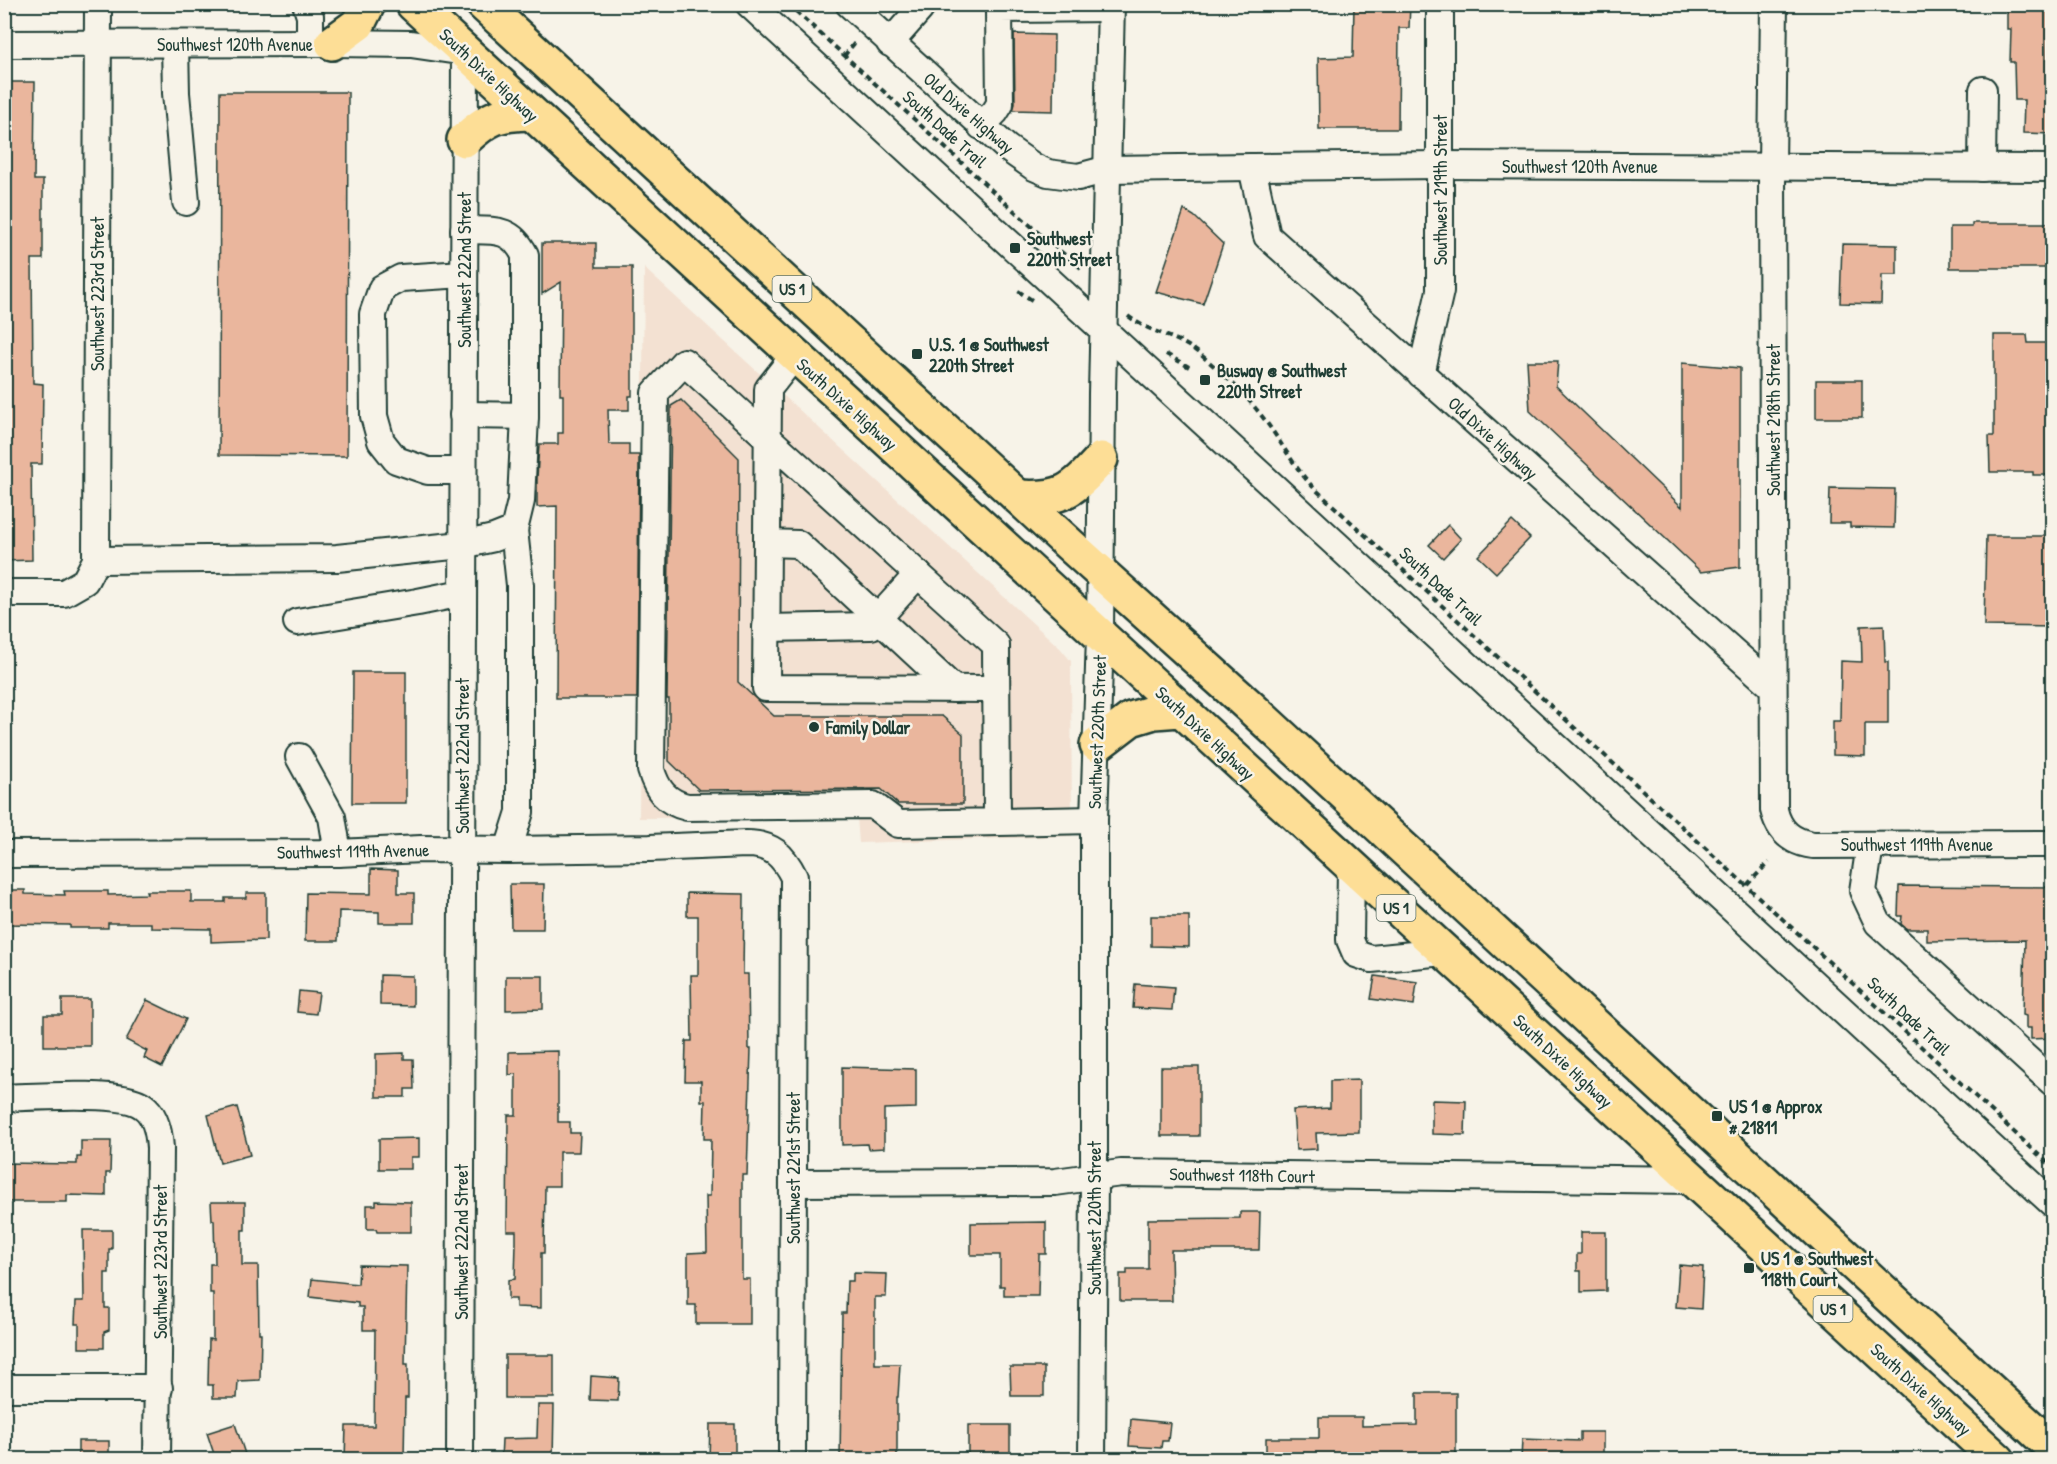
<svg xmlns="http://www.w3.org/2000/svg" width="2057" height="1464" viewBox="0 0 2057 1464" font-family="'Patrick Hand',sans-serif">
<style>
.built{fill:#f3e1d2}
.building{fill:#eab69d;stroke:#1f3d34;stroke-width:1.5}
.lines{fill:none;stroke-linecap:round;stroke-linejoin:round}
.minor-casing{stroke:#1f3d34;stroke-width:30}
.highway-casing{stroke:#1f3d34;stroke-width:38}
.path{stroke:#1f3d34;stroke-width:4;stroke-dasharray:6 4.5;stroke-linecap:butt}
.minor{stroke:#f7f3e8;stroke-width:26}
.highway{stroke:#fdde96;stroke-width:33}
.poi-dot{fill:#1f3d34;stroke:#f7f3e8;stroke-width:2}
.labels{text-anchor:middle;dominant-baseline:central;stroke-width:5;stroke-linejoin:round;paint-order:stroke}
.shield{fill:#f7f3e8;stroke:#60746a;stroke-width:1.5}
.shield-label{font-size:16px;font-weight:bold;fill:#1f3d34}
.street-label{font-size:18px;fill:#1f3d34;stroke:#f7f3e8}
.poi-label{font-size:18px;font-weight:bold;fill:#1f3d34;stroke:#f7f3e8;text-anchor:start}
</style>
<rect width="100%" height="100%" fill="#f7f3e8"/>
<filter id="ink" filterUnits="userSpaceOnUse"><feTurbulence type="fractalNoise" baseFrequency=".0167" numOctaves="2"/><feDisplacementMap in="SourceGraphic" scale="12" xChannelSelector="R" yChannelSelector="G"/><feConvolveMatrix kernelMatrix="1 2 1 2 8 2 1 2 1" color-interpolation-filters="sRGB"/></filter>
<g filter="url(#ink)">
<path class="built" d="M 644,268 L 1060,648 L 1071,661 L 1072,836 L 859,843 L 857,817 L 639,818 Z"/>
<g class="building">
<path d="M 1354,4 L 1410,4 L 1409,28 L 1399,28 L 1398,129 L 1319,129 L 1318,58 L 1353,57 Z"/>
<path d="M 2007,4 L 2051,4 L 2050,29 L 2048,29 L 2047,88 L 2052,89 L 2052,134 L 2023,133 L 2024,100 L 2015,100 L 2014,62 L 2010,62 L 2011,29 L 2007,29 Z"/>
<path d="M 1014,34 L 1054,35 L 1053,111 L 1013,110 L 1015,104 Z"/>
<path d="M 4,82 L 35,82 L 34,180 L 43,180 L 43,259 L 32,259 L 33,383 L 43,384 L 42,464 L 31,464 L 32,560 L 4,561 Z"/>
<path d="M 220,92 L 348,92 L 347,456 L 219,455 Z"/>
<path d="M 1184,210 L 1194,216 L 1223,244 L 1203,304 L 1156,292 Z"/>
<path d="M 1972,223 L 2052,223 L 2052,268 L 1950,268 L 1950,227 L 1972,227 Z"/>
<path d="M 542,243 L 596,243 L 596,267 L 632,267 L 632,396 L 629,396 L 629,410 L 608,410 L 609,444 L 629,444 L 629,455 L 639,455 L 637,698 L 556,698 L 557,506 L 537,507 L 537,478 L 539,444 L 558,444 L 558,433 L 563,433 L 563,395 L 560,395 L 561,282 L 542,294 Z"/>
<path d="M 1842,244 L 1897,245 L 1897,275 L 1882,275 L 1881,304 L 1840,303 Z"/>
<path d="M 1994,335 L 2027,335 L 2028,343 L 2052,343 L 2052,475 L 2033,475 L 2033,472 L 1990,472 L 1989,436 L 1994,436 Z"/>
<path d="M 1527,361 L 1558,361 L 1556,386 L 1682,507 L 1682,363 L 1740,368 L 1740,567 L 1701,572 L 1530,411 Z"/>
<rect x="1816" y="380" width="46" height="38"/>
<path d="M 681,400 L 739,458 L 738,682 L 774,716 L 942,716 L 963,734 L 963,804 L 898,804 L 881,789 L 699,790 L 669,761 L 669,699 L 667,699 L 671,406 Z"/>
<path d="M 1830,488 L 1895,489 L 1894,528 L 1850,527 L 1850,523 L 1829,523 Z"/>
<path d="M 1512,521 L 1530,538 L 1496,573 L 1478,556 Z"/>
<path d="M 1448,525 L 1461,539 L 1443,558 L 1429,545 Z"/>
<path d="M 1986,536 L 2052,536 L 2052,627 L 1984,626 Z"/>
<path d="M 1884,625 L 1885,662 L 1888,662 L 1888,724 L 1865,724 L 1865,756 L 1833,755 L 1833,721 L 1840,721 L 1841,661 L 1862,662 L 1861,626 Z"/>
<path d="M 353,672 L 406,672 L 406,803 L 352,803 Z"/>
<path d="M 371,869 L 398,870 L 398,893 L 414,893 L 414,923 L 379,923 L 379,912 L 339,911 L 338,941 L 305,941 L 306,893 L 371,894 Z"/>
<path d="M 510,884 L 544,884 L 543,929 L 511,929 Z"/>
<path d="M 1899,886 L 2052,887 L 2052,1038 L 2031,1039 L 2031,1028 L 2026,1028 L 2026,1016 L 2023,1015 L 2025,940 L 1927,941 L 1927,929 L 1907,929 L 1901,924 L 1902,916 L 1898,916 Z"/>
<path d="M 4,890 L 25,890 L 25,894 L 65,895 L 64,891 L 108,891 L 108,895 L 147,894 L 146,891 L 191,891 L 191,902 L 225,902 L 225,898 L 246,898 L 246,893 L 266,893 L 266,940 L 211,942 L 211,929 L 151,928 L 151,923 L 108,923 L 108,928 L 70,928 L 70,925 L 4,924 Z"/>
<path d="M 687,893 L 744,894 L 743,974 L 748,974 L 749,1049 L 751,1049 L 747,1175 L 742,1175 L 742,1279 L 750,1279 L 750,1324 L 696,1324 L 696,1305 L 688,1305 L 688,1253 L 707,1252 L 706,1196 L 710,1196 L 711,1139 L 704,1139 L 705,1101 L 701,1101 L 701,1081 L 685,1081 L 686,1041 L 692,1041 L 691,975 L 698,975 L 698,916 L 687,916 Z"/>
<path d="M 1151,916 L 1189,916 L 1189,947 L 1151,946 Z"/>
<path d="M 380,975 L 413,976 L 413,1006 L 380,1005 Z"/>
<path d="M 506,976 L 543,976 L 543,1009 L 506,1010 Z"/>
<path d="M 1375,976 L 1417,982 L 1414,1005 L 1371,999 Z"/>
<path d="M 1135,984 L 1174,987 L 1172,1010 L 1133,1008 Z"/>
<path d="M 299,991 L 319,993 L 316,1014 L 297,1012 Z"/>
<path d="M 62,999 L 90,999 L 90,1046 L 44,1046 L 44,1015 L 62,1015 Z"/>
<path d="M 147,1000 L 186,1019 L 162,1067 L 144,1058 L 147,1051 L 126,1040 Z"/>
<path d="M 558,1051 L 558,1122 L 570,1122 L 570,1133 L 580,1133 L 579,1152 L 559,1152 L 559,1186 L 545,1186 L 544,1253 L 541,1253 L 541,1308 L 516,1307 L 516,1299 L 508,1299 L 508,1280 L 515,1279 L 516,1243 L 516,1231 L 507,1231 L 508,1115 L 516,1115 L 516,1074 L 509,1075 L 509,1052 Z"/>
<path d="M 404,1053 L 404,1059 L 413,1059 L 414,1089 L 405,1089 L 405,1097 L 376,1097 L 376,1054 Z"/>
<path d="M 842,1067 L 916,1069 L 916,1108 L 884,1109 L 884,1148 L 868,1149 L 867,1144 L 842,1145 Z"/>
<rect x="1161" y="1067" width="38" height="69"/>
<path d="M 1359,1080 L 1359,1132 L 1316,1133 L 1317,1149 L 1296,1150 L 1293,1110 L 1330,1108 L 1330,1081 Z"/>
<path d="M 1432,1100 L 1466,1101 L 1465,1135 L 1432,1134 Z"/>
<path d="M 237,1107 L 250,1155 L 220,1163 L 208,1115 Z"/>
<path d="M 419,1138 L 419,1157 L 411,1157 L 411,1169 L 379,1169 L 379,1139 Z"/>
<path d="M 81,1141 L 111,1141 L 110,1173 L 106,1173 L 106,1196 L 67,1195 L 67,1202 L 4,1202 L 4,1163 L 77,1164 L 77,1157 L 81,1157 Z"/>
<path d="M 376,1201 L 411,1202 L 411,1232 L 377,1232 L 376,1229 L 367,1229 L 367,1205 L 376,1205 Z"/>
<path d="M 211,1202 L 245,1202 L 245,1230 L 242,1230 L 242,1265 L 258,1265 L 259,1333 L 261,1333 L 260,1380 L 238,1381 L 237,1398 L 213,1398 L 213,1385 L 208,1385 L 209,1339 L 213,1340 L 213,1293 L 210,1293 L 210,1264 L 215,1264 L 214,1220 L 212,1220 Z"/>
<path d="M 1240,1212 L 1260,1212 L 1259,1250 L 1171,1250 L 1172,1301 L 1120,1301 L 1120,1274 L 1127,1274 L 1127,1269 L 1148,1269 L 1148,1219 L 1240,1218 Z"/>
<path d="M 1046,1222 L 1046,1254 L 1039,1254 L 1038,1296 L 1004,1296 L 1004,1286 L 1000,1286 L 1000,1255 L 971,1255 L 971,1223 Z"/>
<path d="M 83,1230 L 112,1230 L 112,1249 L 109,1249 L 109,1273 L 105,1273 L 105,1308 L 109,1308 L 109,1330 L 104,1332 L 104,1348 L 79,1348 L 79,1324 L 75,1324 L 76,1301 L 84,1301 Z"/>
<path d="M 1581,1232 L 1606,1232 L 1606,1291 L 1581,1292 L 1581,1271 L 1577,1271 L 1577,1254 L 1581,1254 Z"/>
<path d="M 359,1265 L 407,1266 L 405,1364 L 408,1364 L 408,1398 L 405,1398 L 404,1460 L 345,1460 L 346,1426 L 374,1426 L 375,1330 L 363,1330 L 363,1307 L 358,1307 L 358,1303 L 310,1297 L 312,1279 L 358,1284 Z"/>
<path d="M 1679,1265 L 1703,1267 L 1701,1309 L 1676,1307 Z"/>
<path d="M 853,1273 L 887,1274 L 886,1297 L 875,1297 L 875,1364 L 900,1364 L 898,1397 L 897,1397 L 897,1460 L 840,1460 L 842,1313 L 846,1313 L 847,1281 L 853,1281 Z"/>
<rect x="505" y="1355" width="49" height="43"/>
<path d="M 1010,1367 L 1044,1367 L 1044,1396 L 1011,1396 Z"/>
<path d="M 591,1376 L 619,1378 L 618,1401 L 590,1400 Z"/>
<path d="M 1417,1393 L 1456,1393 L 1456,1460 L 1266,1460 L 1266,1438 L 1319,1438 L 1319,1417 L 1362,1417 L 1362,1426 L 1417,1425 Z"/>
<path d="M 538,1405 L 554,1405 L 553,1460 L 501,1460 L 502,1439 L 537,1438 Z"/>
<path d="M 1131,1419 L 1170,1423 L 1168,1441 L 1162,1441 L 1161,1448 L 1129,1446 Z"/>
<path d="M 235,1424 L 247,1460 L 216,1460 L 207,1433 Z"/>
<path d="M 710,1424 L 735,1424 L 735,1460 L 709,1460 Z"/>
<rect x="968" y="1425" width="42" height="35"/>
<path d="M 1580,1432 L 1603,1432 L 1603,1460 L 1521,1460 L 1522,1439 L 1580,1441 Z"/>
<rect x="78" y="1441" width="31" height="19"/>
</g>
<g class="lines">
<defs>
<g id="minor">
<path d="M 306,4 L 310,16 L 310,43"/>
<path d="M 749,4 L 2052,1203"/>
<path d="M 849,4 L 1007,148 L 1034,167 L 1048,173 L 1078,177 L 1108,169 L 1252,167 L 1439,165 L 2052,168"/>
<path d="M 1774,4 L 1772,167 L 1774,810 C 1779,831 1791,842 1813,845 L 2052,844"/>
<path d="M 890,43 L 920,9 L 916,4"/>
<path d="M 4,44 L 332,43 L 411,44 L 465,52 L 460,1460"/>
<path d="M 175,44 L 176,93 L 186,202"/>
<path d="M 981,126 L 995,112 L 1000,104 L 999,9 L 1111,8"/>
<path d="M 1252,167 L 1267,236 L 1773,687"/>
<path d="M 1982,168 L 1983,90"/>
<path d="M 794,356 L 768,389 L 766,688 L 996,689"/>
<path d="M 1421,374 L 1440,291 L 1440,4"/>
<path d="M 463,415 L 525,416 L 525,255 C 510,226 493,231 464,230"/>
<path d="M 462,471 L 428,471 L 396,460 L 381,441 L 374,416 L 373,314 L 382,288 L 401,278 L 464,274"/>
<path d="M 767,543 L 798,544 L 954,689"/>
<path d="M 96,560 L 337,558 L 462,545 L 494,538 L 514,530 L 521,501 L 525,416"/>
<path d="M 4,593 L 64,593 L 85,581 L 96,560 L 98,4"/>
<path d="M 297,622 L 418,602 L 462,593"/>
<path d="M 766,628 L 871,626 L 918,574"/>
<path d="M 299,757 L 332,817 L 338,853"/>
<path d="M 997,822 L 996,645 L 684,362 L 655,393 L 651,770 C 657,790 666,802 687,807 L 873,805 L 898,824 L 1094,820"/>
<path d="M 1870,845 L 1863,891 L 1878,923 L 2052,1082"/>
<path d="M 508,850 L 520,812 L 520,585 L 514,530"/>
<path d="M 4,854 L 338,853 L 421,849 L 508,850 L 650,848 L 746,844 C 772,844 783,855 794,877 L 792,1460"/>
<path d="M 1351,867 L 1350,940 L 1356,954 L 1371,959 L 1444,952"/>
<path d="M 4,1098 C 33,1097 122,1090 143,1106 C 156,1115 159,1133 160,1148 L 157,1460"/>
<path d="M 793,1183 L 1055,1182 L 1121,1173 L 1692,1180"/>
<path d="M 4,1388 L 159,1388"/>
<path d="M 1092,1460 L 1094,1178 L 1094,820 L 1100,636 L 1102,393 L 1111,4"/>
</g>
<g id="highway">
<path d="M 413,4 L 1998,1460"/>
<path d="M 483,4 L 1070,545 L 1247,704 L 2052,1447"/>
<path d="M 332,43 L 358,24 L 368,4"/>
<path d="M 464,140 C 489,117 497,114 530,113"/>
<path d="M 1018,497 C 1063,500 1072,491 1101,459"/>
<path d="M 1097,745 L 1131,719 L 1154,712 L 1180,710"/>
</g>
</defs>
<use href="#minor" class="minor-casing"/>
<use href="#highway" class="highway-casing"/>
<g class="path">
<path d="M 788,4 L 1043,237 L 1081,268"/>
<path d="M 844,56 L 857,40"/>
<path d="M 1018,291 L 1035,302"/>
<path d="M 1128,316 C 1153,335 1178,335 1201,355 C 1220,371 1241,390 1257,410 C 1278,435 1291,464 1314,488 L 2052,1167"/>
<path d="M 1166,354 L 1189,367"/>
<path d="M 1747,885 L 1769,862"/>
</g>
<use href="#minor" class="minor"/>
<use href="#highway" class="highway"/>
</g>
</g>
<g class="poi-dot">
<rect x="1009" y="242" width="12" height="12" rx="3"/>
<rect x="911" y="348" width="12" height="12" rx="3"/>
<rect x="1199" y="374" width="12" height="12" rx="3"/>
<circle cx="814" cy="727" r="6"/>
<rect x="1711" y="1110" width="12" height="12" rx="3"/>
<rect x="1743" y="1262" width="12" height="12" rx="3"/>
</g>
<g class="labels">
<g class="shield">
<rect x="772.5" y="276" width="39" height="26" rx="4.5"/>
<rect x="1376.5" y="895" width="39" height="26" rx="4.5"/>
<rect x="1813.5" y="1296" width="39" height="26" rx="4.5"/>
</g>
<g class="shield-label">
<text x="792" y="289">US 1</text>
<text x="1396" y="908">US 1</text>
<text x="1833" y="1309">US 1</text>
</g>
<g class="street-label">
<text x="235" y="44">Southwest 120th Avenue</text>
<text transform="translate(489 75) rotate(43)">South Dixie Highway</text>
<text transform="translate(969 113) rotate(41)">Old Dixie Highway</text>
<text transform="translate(945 129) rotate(42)">South Dade Trail</text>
<text x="1580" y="166">Southwest 120th Avenue</text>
<text transform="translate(1440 190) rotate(-90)">Southwest 219th Street</text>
<text transform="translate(464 270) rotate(-90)">Southwest 222nd Street</text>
<text transform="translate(97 294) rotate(-90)">Southwest 223rd Street</text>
<text transform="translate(847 404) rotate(42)">South Dixie Highway</text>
<text transform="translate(1773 420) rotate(-90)">Southwest 218th Street</text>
<text transform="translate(1493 438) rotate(42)">Old Dixie Highway</text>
<text transform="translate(1441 586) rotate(43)">South Dade Trail</text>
<text transform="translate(1097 732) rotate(-88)">Southwest 220th Street</text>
<text transform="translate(1205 733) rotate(43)">South Dixie Highway</text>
<text transform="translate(462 756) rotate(-90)">Southwest 222nd Street</text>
<text x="1917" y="844">Southwest 119th Avenue</text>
<text transform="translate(353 851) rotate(-1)">Southwest 119th Avenue</text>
<text transform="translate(1909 1016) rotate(43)">South Dade Trail</text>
<text transform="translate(1563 1061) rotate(43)">South Dixie Highway</text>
<text transform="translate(793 1168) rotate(-90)">Southwest 221st Street</text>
<text transform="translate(1242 1175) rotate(1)">Southwest 118th Court</text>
<text transform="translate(1094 1218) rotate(-90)">Southwest 220th Street</text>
<text transform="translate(461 1242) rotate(-90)">Southwest 222nd Street</text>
<text transform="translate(160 1262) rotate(-90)">Southwest 223rd Street</text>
<text transform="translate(1921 1389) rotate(42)">South Dixie Highway</text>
</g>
<g class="poi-label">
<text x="1027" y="238">Southwest<tspan x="1027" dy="21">220th Street</tspan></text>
<text x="929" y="344">U.S. 1 @ Southwest<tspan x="929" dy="21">220th Street</tspan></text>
<text x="1217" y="370">Busway @ Southwest<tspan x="1217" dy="21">220th Street</tspan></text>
<text x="826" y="727">Family Dollar</text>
<text x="1729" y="1106">US 1 @ Approx<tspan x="1729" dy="21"># 21811</tspan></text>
<text x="1761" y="1258">US 1 @ Southwest<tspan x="1761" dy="21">118th Court</tspan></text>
</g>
</g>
<rect width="2057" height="1464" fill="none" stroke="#f7f3e8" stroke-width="24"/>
<rect x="12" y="12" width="2033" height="1440" fill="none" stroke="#1f3d34" stroke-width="2" filter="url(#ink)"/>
</svg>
